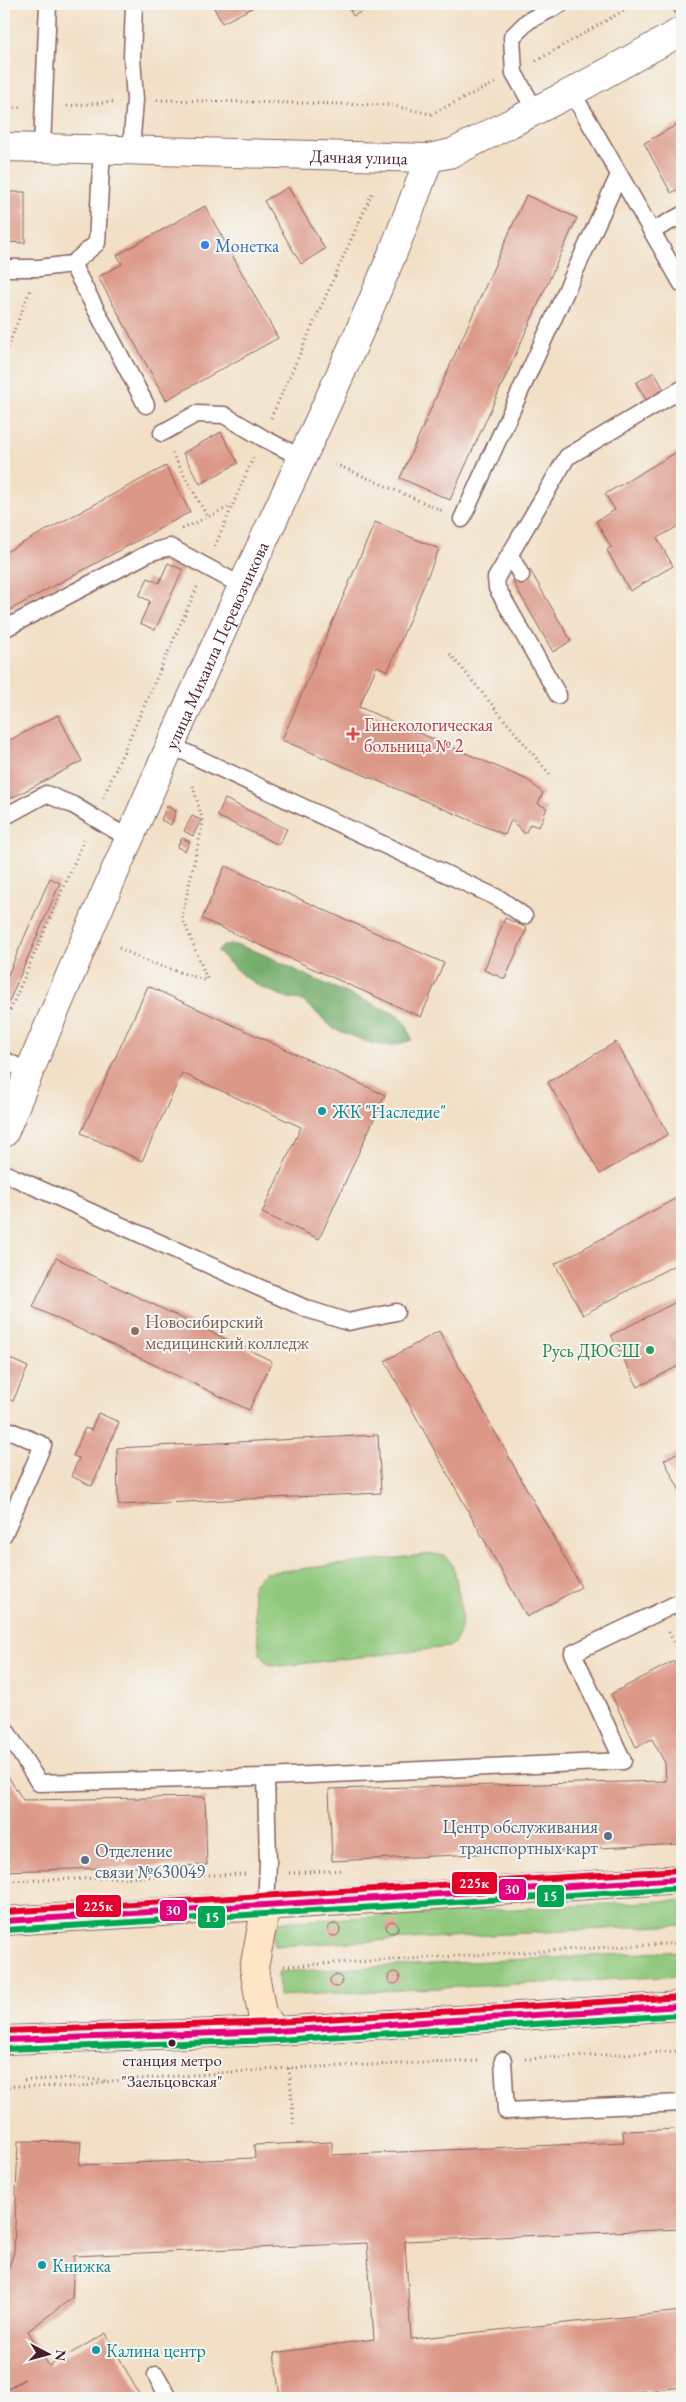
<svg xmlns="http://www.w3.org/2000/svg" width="686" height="2402" viewBox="0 0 686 2402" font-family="'EB Garamond',serif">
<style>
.green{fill:#90c97d;stroke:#6d7454}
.forest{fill:#74ad6c;stroke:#5f664c}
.building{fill:#dc9887}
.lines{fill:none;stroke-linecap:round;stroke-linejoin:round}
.service-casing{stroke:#856361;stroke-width:19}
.minor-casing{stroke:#856361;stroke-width:30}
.tertiary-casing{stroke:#856361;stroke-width:30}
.secondary-casing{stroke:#856361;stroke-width:30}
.path{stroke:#856361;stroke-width:3;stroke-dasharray:1 4;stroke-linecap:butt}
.service{stroke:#fff;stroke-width:16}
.minor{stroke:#fff;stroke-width:28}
.tertiary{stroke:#fff;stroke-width:28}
.secondary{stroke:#fde5c5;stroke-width:28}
.bus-1-casing{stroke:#f6f6f2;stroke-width:10}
.bus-2-casing{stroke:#f6f6f2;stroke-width:10}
.bus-3-casing{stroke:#f6f6f2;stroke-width:10}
.bus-1{stroke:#e5007d;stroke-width:6}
.bus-2{stroke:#00a651;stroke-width:6}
.bus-3{stroke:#e4002b;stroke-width:6}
.shop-dot{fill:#3f7fe0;stroke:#f6f6f2;stroke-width:2}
.health-dot{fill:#e0444e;stroke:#f6f6f2;stroke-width:2}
.culture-dot{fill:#0f9aa8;stroke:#f6f6f2;stroke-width:2}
.education-dot{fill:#8d6e63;stroke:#f6f6f2;stroke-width:2}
.leisure-dot{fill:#2e9e5b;stroke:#f6f6f2;stroke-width:2}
.service-dot{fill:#5c6f8a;stroke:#f6f6f2;stroke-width:2}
.bus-dot{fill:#4a1f2b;stroke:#f6f6f2;stroke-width:2}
.labels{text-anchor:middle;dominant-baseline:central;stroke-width:4;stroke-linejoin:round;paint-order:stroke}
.bus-label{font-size:17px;fill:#4a1f2b;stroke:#f6f6f2}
.street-label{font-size:18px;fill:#4a1f2b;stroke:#f6f6f2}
.shop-label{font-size:18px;fill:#366cbe;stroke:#f6f6f2;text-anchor:start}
.health-label{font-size:18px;fill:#be3a42;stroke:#f6f6f2;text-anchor:start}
.culture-label{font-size:18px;fill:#0d838f;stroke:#f6f6f2;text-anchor:start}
.education-label{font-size:18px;fill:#785e54;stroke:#f6f6f2;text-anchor:start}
.leisure-label{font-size:18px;fill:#27864d;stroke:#f6f6f2;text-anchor:end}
.service-label{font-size:18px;fill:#4e5e75;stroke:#f6f6f2;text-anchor:end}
.line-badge{stroke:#f6f6f2;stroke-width:2}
.badge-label{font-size:14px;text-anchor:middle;font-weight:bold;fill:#fff}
</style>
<rect width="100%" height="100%" fill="#f6f6f2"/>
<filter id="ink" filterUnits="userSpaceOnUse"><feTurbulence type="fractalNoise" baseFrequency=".02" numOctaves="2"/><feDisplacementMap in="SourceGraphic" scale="10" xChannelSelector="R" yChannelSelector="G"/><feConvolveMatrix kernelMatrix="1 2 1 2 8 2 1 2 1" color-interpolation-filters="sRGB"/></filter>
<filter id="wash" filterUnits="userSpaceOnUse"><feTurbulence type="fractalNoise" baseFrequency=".0096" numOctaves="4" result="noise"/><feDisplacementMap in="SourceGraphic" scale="20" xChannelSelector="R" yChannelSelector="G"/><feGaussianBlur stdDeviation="1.12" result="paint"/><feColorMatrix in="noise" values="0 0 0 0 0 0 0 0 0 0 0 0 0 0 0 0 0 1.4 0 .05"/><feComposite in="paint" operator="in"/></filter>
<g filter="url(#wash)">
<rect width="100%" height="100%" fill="#f2e0c6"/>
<g class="green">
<path d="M 432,1554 C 445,1554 452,1560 455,1573 C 458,1595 471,1633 449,1647 L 281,1666 L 268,1664 L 260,1654 L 252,1588 L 255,1582 L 264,1573 Z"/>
<path d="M 682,1900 L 682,1925 L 274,1946 L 273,1922 Z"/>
<path d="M 682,1951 L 682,1976 L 279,1996 L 278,1972 Z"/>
</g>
<path class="forest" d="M 230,944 C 259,949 282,964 308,976 C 338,990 369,1002 400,1016 L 407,1026 L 412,1040 L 391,1046 L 373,1044 L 334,1029 L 303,1001 L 285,997 L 261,987 L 243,976 L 217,951 L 223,946 Z"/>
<g id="blocks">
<g class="building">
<path d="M 212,4 L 260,4 L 222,23 Z"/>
<path d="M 347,4 L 377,4 L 353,16 Z"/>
<path d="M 682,122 L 682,187 L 671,193 L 644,143 Z"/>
<path d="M 288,187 L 325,249 L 301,264 L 264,201 Z"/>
<path d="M 4,192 L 25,192 L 25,243 L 4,242 Z"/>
<path d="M 526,195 L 577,218 L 450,500 L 400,478 Z"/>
<path d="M 205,206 L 278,338 L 166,400 L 98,277 L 122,264 L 117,255 Z"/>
<path d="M 654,372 L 666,393 L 648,403 L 636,383 Z"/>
<path d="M 221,432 L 238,463 L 200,484 L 183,453 Z"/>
<path d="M 682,449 L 682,524 L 657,538 L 673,566 L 630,591 L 607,550 L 611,547 L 596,521 L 615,510 L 605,494 Z"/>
<path d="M 166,466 L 190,512 L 4,613 L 4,553 Z"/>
<path d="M 375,522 L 439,549 L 388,671 L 377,666 L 359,707 L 528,780 L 543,793 L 538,804 L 547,808 L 539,827 L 530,824 L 525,834 L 511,820 L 505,835 L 282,740 Z"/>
<path d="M 168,563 L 183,570 L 155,630 L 140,623 L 150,601 L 139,596 L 148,578 L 159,583 Z"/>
<path d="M 530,570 L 571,641 L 553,652 L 512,580 Z"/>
<path d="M 58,715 L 82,761 L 4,802 L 4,743 Z"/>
<path d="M 225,799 L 287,829 L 279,845 L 217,816 Z"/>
<path d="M 167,806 L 176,811 L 171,825 L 161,820 Z"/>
<path d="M 192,816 L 201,820 L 193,836 L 184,831 Z"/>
<path d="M 182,838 L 190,842 L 185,851 L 177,847 Z"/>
<path d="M 225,866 L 444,963 L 421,1017 L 202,919 Z"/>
<path d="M 50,878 L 60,883 L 4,1013 L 4,984 Z"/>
<path d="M 505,918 L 527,928 L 505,979 L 484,970 Z"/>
<path d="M 148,986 L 385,1095 L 319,1239 L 262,1213 L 301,1127 L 182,1073 L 142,1161 L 81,1133 Z"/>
<path d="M 616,1042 L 668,1134 L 600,1174 L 548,1082 Z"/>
<path d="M 682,1195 L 682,1261 L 583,1315 L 555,1264 Z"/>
<path d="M 56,1258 L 272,1361 L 249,1410 L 33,1307 Z"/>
<path d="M 682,1299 L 682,1364 L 638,1387 L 611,1335 Z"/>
<path d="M 439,1331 L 581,1587 L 527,1617 L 385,1361 Z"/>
<path d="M 4,1356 L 28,1367 L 13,1401 L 4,1397 Z"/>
<path d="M 98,1413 L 119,1422 L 92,1486 L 71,1476 L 79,1458 L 73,1456 L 85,1428 L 91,1430 Z"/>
<path d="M 378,1435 L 381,1493 L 118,1505 L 117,1448 Z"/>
<path d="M 682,1450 L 682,1495 L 664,1460 Z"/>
<path d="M 674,1661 L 682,1677 L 682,1844 L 332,1861 L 329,1789 L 666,1781 L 665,1763 L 652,1739 L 636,1747 L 611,1694 Z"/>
<path d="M 4,1770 L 23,1800 L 205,1797 L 207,1865 L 4,1871 Z"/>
<circle cx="392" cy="1927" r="6"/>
<circle cx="334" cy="1930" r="6"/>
<circle cx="394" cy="1978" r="6"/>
<circle cx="336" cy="1981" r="6"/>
<path d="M 682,2129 L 682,2229 L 405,2241 L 411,2339 L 682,2311 L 682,2387 L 579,2398 L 280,2398 L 274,2353 L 374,2339 L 367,2243 L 74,2256 L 72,2298 L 28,2331 L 49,2366 L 106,2333 L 141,2398 L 4,2398 L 4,2391 L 25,2379 L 4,2390 L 4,2275 L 7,2273 L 14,2252 L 18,2141 L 81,2142 L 79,2165 L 255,2158 L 254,2145 L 332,2142 L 332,2155 L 624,2142 L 623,2131 Z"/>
</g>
</g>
</g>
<g filter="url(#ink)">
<use href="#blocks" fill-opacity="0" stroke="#856361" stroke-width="1"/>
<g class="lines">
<defs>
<g id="service">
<path d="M 681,4 L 682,7"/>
<path d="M 572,92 L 682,284"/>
<path d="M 535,110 L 514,73 L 512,37 L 528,21 L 561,4"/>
<path d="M 42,147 L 48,4"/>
<path d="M 131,149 L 135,100 L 132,57 L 134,4"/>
<path d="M 652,231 L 682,215"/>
<path d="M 72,264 L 146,405"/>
<path d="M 4,268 L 39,268 L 72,264 L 97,243 L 102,148"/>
<path d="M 162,433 L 196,414 L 224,415 L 263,438 L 302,458"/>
<path d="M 462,519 L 619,175"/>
<path d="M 510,555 L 521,575"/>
<path d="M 4,629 L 151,552 L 170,547 L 242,586"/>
<path d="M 558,695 L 497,588 L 496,578 L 567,457 L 682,389"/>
<path d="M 170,745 L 500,899 L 524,916"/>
<path d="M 4,817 L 46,794 L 73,805 L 128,838"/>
<path d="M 4,1060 L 29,1072"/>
<path d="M 4,1173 L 307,1309 L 348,1322 L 396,1312"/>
<path d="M 4,1428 L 43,1445 L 4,1534"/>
<path d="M 4,1727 L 39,1783 L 266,1777 L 623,1761 L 573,1653 L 682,1601"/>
<path d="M 266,1906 L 268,1863 L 266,1777"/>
<path d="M 503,2060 L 506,2111 L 682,2103"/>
<path d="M 156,2375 L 169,2398"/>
</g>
<g id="minor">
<path id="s1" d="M 4,1133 C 79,950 159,769 241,589 C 306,448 377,304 429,158"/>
</g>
<g id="tertiary">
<path id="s2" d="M 4,147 L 429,158 L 452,153 L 572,92 L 682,31"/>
</g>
<g id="secondary">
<path d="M 266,1906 L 254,1968 L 262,2014 L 276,2031"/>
<path d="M 4,1921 L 266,1906 L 682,1879"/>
<path d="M 4,2040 L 276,2031 L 682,2006"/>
</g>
</defs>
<use href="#service" class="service-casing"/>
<use href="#minor" class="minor-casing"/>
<use href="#tertiary" class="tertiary-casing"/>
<use href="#secondary" class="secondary-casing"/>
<g class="path">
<path d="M 536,61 L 635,4"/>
<path d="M 157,100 L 389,105 L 431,114 L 495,83"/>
<path d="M 67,106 L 113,102"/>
<path d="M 4,107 L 21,107"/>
<path d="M 4,357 L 30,290"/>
<path d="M 271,418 L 373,191"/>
<path d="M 172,453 L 207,516"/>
<path d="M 335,464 L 443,511"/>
<path d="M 182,529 L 231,506"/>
<path d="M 215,546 L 253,458"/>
<path d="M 450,654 L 552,777"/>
<path d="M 193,786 L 203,822 L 182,917 L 208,981"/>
<path d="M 103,798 L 197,587"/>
<path d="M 119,948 L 146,961 L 207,981"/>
<path d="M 4,1024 L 85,838"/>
<path d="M 669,1632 L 682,1661"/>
<path d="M 289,1873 L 343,1870"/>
<path d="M 4,1881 L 246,1874"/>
<path d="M 284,1966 L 682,1943"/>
<path d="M 525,2059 L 682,2051"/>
<path d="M 289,2068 L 294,2126"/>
<path d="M 24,2080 L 78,2078 L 108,2081"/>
<path d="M 4,2090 L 11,2086 L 81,2087 L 111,2081 L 289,2068 L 481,2061"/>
</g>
<use href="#service" class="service"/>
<use href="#minor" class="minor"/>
<use href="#tertiary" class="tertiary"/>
<use href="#secondary" class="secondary"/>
<defs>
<g id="bus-1">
<path d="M 4,1921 L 682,1879"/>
<path d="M 4,2040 L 276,2031 L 682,2006"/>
</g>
<g id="bus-2">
<path d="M 5,1930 L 682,1888"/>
<path d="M 4,2049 L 277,2040 L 682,2015"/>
</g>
<g id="bus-3">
<path d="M 4,1912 L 681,1870"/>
<path d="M 4,2031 L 276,2022 L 681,1997"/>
</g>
</defs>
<use href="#bus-1" class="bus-1-casing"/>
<use href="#bus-2" class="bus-2-casing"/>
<use href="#bus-3" class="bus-3-casing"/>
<use href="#bus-1" class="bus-1"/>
<use href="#bus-2" class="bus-2"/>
<use href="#bus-3" class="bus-3"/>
</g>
</g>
<circle class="shop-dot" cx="205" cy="245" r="5"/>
<path class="health-dot" d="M350.5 726.5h5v5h5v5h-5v5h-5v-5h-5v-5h5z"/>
<g class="culture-dot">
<circle cx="322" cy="1111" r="5"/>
<circle cx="42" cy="2265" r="5"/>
<circle cx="96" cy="2350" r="5"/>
</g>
<circle class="education-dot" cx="135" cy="1331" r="5"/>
<circle class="leisure-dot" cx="650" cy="1350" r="5"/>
<g class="service-dot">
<circle cx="608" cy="1836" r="5"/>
<circle cx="85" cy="1860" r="5"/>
</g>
<circle class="bus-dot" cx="172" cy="2043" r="4.5"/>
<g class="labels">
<g class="bus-label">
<text x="172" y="2060">станция метро<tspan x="172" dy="21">"Заельцовская"</tspan></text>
</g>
<g class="street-label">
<text stroke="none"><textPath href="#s2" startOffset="355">Дачная улица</textPath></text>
<text stroke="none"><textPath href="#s1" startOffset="532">улица Михаила Перевозчикова</textPath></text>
</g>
<g class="shop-label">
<text x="215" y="245">Монетка</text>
</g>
<g class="health-label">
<text x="364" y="724">Гинекологическая<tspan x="364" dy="21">больница № 2</tspan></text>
</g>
<g class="culture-label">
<text x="332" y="1111">ЖК "Наследие"</text>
<text x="52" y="2265">Книжка</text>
<text x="106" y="2350">Калина центр</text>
</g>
<g class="education-label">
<text x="145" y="1321">Новосибирский<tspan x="145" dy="21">медицинский колледж</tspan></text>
</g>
<g class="leisure-label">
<text x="640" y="1350">Русь ДЮСШ</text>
</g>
<g class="service-label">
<text x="598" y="1826">Центр обслуживания<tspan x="598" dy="21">транспортных карт</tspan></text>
<text x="95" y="1850" text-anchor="start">Отделение<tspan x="95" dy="21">связи №630049</tspan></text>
</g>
</g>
<g class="line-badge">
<rect x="451" y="1871" width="47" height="24" rx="5" fill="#e4002b"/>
<rect x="498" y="1878" width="29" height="23" rx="5" fill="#e5007d"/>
<rect x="536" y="1884" width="29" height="24" rx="5" fill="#00a651"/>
<rect x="75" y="1894" width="47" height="24" rx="5" fill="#e4002b"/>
<rect x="159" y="1899" width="29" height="23" rx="5" fill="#e5007d"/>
<rect x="197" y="1905" width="29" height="24" rx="5" fill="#00a651"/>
</g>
<g class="badge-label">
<text x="474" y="1888">225к</text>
<text x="512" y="1894">30</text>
<text x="550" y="1901">15</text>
<text x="98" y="1911">225к</text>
<text x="173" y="1915">30</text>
<text x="212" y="1922">15</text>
</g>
<rect width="686" height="2402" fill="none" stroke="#f6f6f2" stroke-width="20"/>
<g transform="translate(48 2354) rotate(96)" stroke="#f6f6f2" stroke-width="4" paint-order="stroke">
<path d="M0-4L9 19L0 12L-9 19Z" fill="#4a1f2b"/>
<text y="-8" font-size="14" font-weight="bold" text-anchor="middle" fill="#4a1f2b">N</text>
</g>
</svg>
